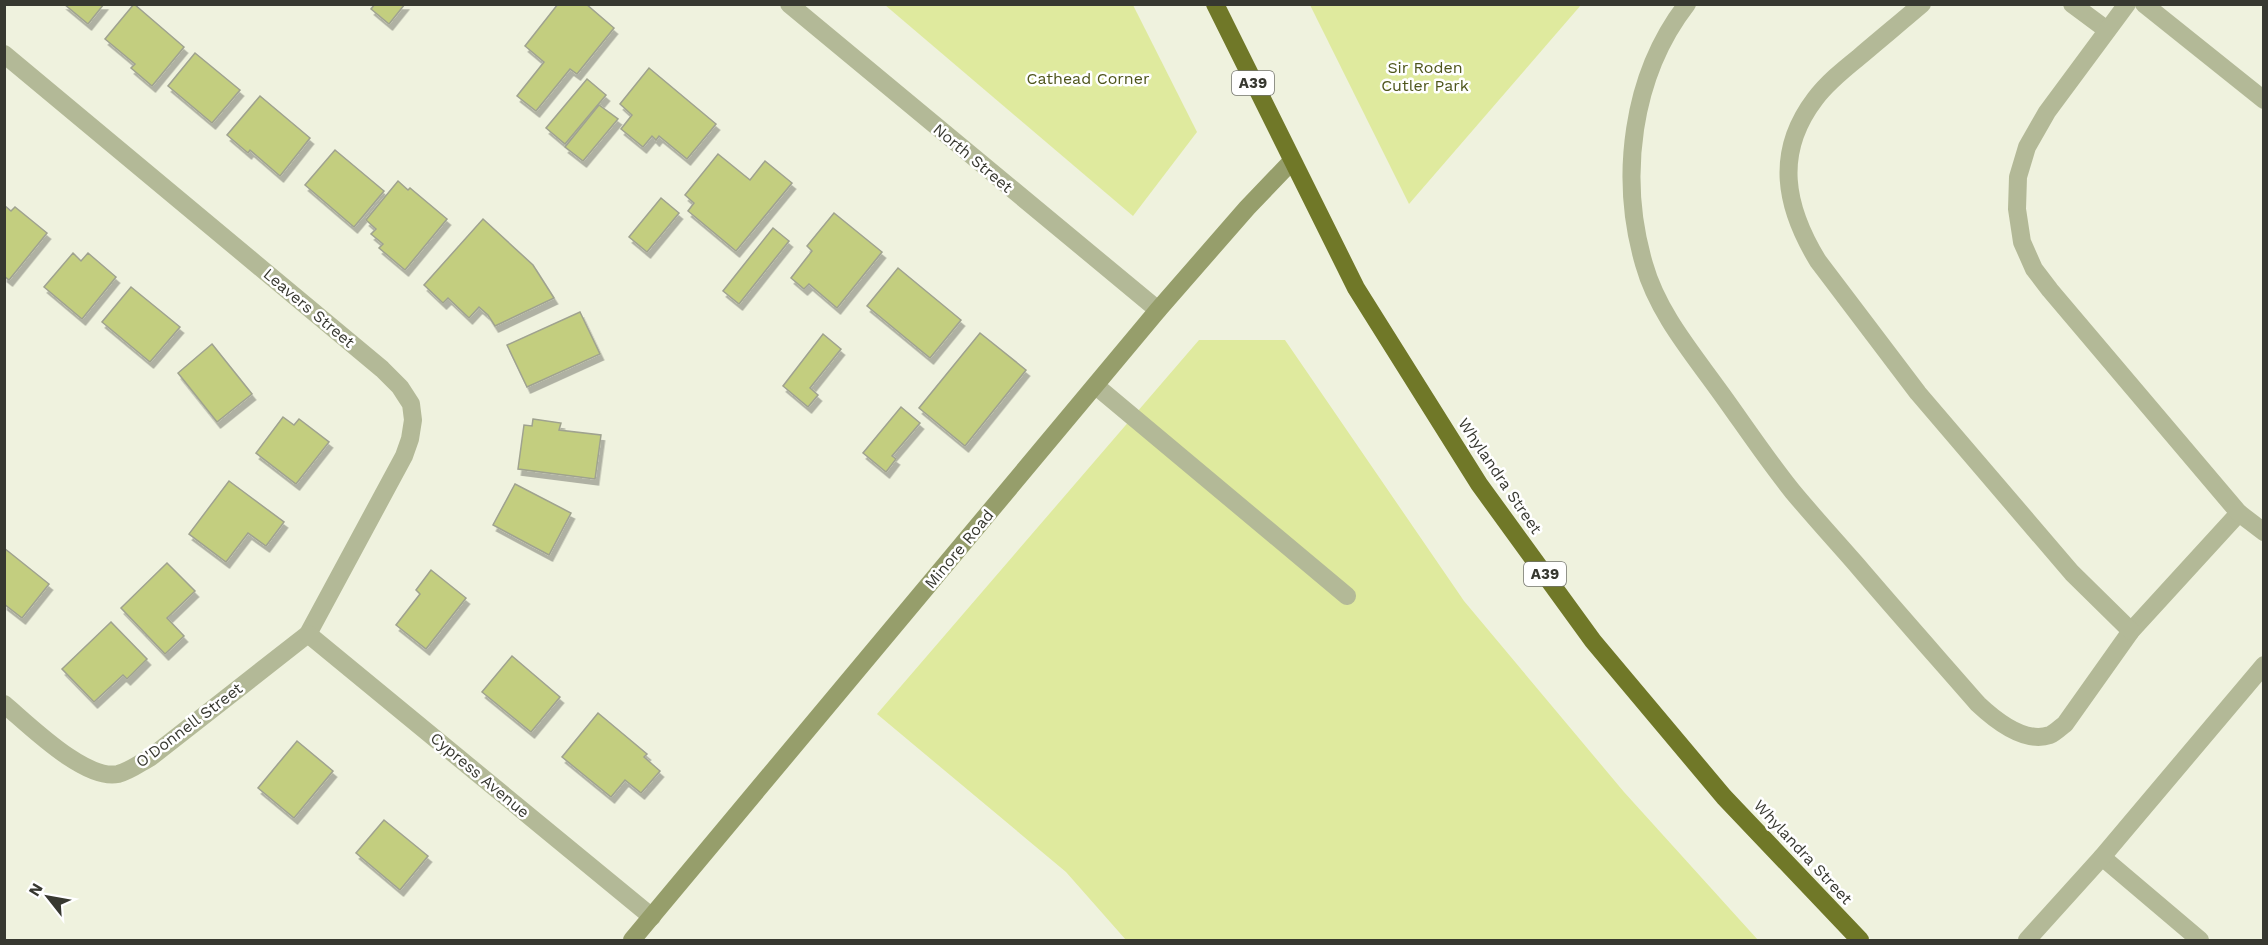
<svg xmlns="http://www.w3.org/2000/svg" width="2268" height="945" viewBox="0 0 2268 945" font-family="'Work Sans',sans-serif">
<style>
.green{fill:#dfea9e}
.building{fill:#c3ce7f;stroke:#9fa28f;stroke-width:1.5;filter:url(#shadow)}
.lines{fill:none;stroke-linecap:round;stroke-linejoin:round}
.lane{stroke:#b3b997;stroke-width:18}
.street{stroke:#b3b997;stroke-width:18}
.secondary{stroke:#969e6b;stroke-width:18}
.highway{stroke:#707828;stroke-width:18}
.labels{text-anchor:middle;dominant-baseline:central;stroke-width:5;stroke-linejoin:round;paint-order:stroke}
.shield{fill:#fff;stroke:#73746e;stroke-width:1.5}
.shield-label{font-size:15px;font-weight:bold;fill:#373830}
.park-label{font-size:16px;fill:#4e551b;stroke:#fff}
.street-label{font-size:16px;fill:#373830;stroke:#fff}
</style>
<defs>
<filter id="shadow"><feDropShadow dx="3.5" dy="6" stdDeviation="0" flood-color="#0004"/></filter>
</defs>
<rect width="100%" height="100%" fill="#eff2de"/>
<g class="green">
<path d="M 885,5 L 1133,5 L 1197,132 L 1133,216 Z"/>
<path d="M 1310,5 L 1581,5 L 1409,204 Z"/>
<path d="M 1199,340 L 1285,340 L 1464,601 L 1624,792 L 1758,940 L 1126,940 L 1066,872 L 877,714 Z"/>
</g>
<g class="building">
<path d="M 64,4 L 104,4 L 88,24 Z"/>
<path d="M 134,4 L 184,47 L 152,86 L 131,68 L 135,64 L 105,39 Z"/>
<path d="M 375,4 L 405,4 L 389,24 L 371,9 Z"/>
<path d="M 558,4 L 586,4 L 614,28 L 577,74 L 570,69 L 536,111 L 517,96 L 544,62 L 525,46 Z"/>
<path d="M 195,53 L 240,90 L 212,123 L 168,86 Z"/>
<path d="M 649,68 L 716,124 L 687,159 L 659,136 L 656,140 L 652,136 L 643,147 L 621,129 L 632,115 L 620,104 Z"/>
<path d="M 587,79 L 606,95 L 565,144 L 546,128 Z"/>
<path d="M 260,96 L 310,138 L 280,176 L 250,150 L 248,153 L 227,135 Z"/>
<path d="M 599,105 L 618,119 L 583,161 L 565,147 Z"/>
<path d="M 335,150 L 384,191 L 354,227 L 305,185 Z"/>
<path d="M 718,154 L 750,180 L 765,161 L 792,183 L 736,251 L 688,211 L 694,203 L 685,195 Z"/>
<path d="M 398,181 L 408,190 L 410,188 L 447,219 L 405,270 L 379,248 L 383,244 L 371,234 L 376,229 L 366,220 Z"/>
<path d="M 661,198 L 679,213 L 647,252 L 629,237 Z"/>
<path d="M 4,205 L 11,211 L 15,207 L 47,233 L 9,280 L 4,276 Z"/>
<path d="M 834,213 L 882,252 L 837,308 L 809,284 L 804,289 L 791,278 L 812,251 L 807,246 Z"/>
<path d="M 483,219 L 533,265 L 554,298 L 495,326 L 488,315 L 479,307 L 469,318 L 448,298 L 443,303 L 424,285 Z"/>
<path d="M 773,228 L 789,241 L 739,304 L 723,291 Z"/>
<path d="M 73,253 L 81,261 L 88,253 L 116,277 L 82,319 L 44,287 Z"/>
<path d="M 898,268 L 961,320 L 930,358 L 867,306 Z"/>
<path d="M 131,287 L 180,327 L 150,362 L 102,322 Z"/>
<path d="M 580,312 L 600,354 L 527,387 L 507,345 Z"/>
<path d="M 980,333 L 1026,370 L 965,446 L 919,408 Z"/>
<path d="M 823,334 L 841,349 L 810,388 L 818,395 L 808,407 L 783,386 Z"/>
<path d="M 212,344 L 252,394 L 217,422 L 178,373 Z"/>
<path d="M 901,407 L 920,423 L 892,456 L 896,459 L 886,472 L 863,453 Z"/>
<path d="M 283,417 L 294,425 L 299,419 L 329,442 L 296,484 L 256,453 Z"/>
<path d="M 533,419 L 561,423 L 559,430 L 601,435 L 595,479 L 518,469 L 524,425 L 532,426 Z"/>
<path d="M 229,481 L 284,522 L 266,546 L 248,533 L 226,562 L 189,534 Z"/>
<path d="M 515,484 L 571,513 L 549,555 L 493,525 Z"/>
<path d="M 4,548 L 49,584 L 22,618 L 4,604 Z"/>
<path d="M 167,563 L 195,591 L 167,618 L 184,636 L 165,654 L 121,608 Z"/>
<path d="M 431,570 L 466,598 L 426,649 L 396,625 L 420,594 L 416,590 Z"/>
<path d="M 111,622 L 147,659 L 127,679 L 123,675 L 94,702 L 62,669 Z"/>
<path d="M 512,656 L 560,697 L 531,732 L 482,692 Z"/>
<path d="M 598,713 L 647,754 L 644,757 L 660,771 L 641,793 L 625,780 L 611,797 L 562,757 Z"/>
<path d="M 297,741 L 333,771 L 294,818 L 258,788 Z"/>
<path d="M 384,820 L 428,856 L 400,890 L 356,853 Z"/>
</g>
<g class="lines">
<g class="lane">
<path d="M 1687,4 C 1631,76 1619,178 1644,264 C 1658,314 1694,355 1723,396 C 1746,428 1768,461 1793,492 C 1813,516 1835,540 1856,564 C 1896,611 1937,657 1978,704 C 1995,720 2024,744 2050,735 C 2055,733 2061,727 2065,724 L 2131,631 L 2239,513"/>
<path d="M 1922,4 C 1901,22 1879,40 1858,58 C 1843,70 1827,83 1815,99 C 1774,153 1785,207 1818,261 L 1918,393 L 2072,573 L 2131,631"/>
<path d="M 2072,4 L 2107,30"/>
<path d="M 2127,4 L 2047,112 L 2027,147 L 2018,177 L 2017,209 L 2022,242 L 2034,269 L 2050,290 L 2239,513 L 2264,532"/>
<path d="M 2144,4 L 2264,100"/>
<path d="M 1096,386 L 1347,596"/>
<path d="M 2102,857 L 2200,940"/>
<path d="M 2027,940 L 2102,857 L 2264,665"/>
</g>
<g class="street">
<path d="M 789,4 L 1158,310"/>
<path d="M 4,54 L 382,369 L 400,387 L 411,404 L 413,420 L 410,439 L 404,456 L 308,634 L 151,757 C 140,763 130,771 118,774 C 85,781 29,725 4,704"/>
<path d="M 308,634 L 652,917"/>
</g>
<path class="secondary" d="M 632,940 L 1158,310 L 1247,208 L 1291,162"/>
<path class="highway" d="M 1215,4 L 1356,288 L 1479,484 L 1593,641 L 1724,797 L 1860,940"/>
</g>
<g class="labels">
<g class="shield">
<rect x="1232" y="71" width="42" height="24" rx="4.5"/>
<rect x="1524" y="562" width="42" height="24" rx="4.5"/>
</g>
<g class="shield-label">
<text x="1253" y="83">A39</text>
<text x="1545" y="574">A39</text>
</g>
<g class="park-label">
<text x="1425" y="67">Sir Roden<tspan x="1425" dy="18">Cutler Park</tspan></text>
<text x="1088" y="78">Cathead Corner</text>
</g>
<g class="street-label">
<text transform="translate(973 158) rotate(40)">North Street</text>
<text transform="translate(309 308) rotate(40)">Leavers Street</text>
<text transform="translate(1500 476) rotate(56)">Whylandra Street</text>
<text transform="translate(959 549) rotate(-50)">Minore Road</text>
<text transform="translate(189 725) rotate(-37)">O'Donnell Street</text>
<text transform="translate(480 775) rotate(40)">Cypress Avenue</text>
<text transform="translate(1803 852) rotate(47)">Whylandra Street</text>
</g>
</g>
<rect width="2268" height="945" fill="none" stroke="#373830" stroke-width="12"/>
<g transform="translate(48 897) rotate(301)" stroke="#ffffff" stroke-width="4.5" paint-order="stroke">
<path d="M0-4.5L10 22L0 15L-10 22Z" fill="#373830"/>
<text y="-9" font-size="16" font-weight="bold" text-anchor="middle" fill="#373830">N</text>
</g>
</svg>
